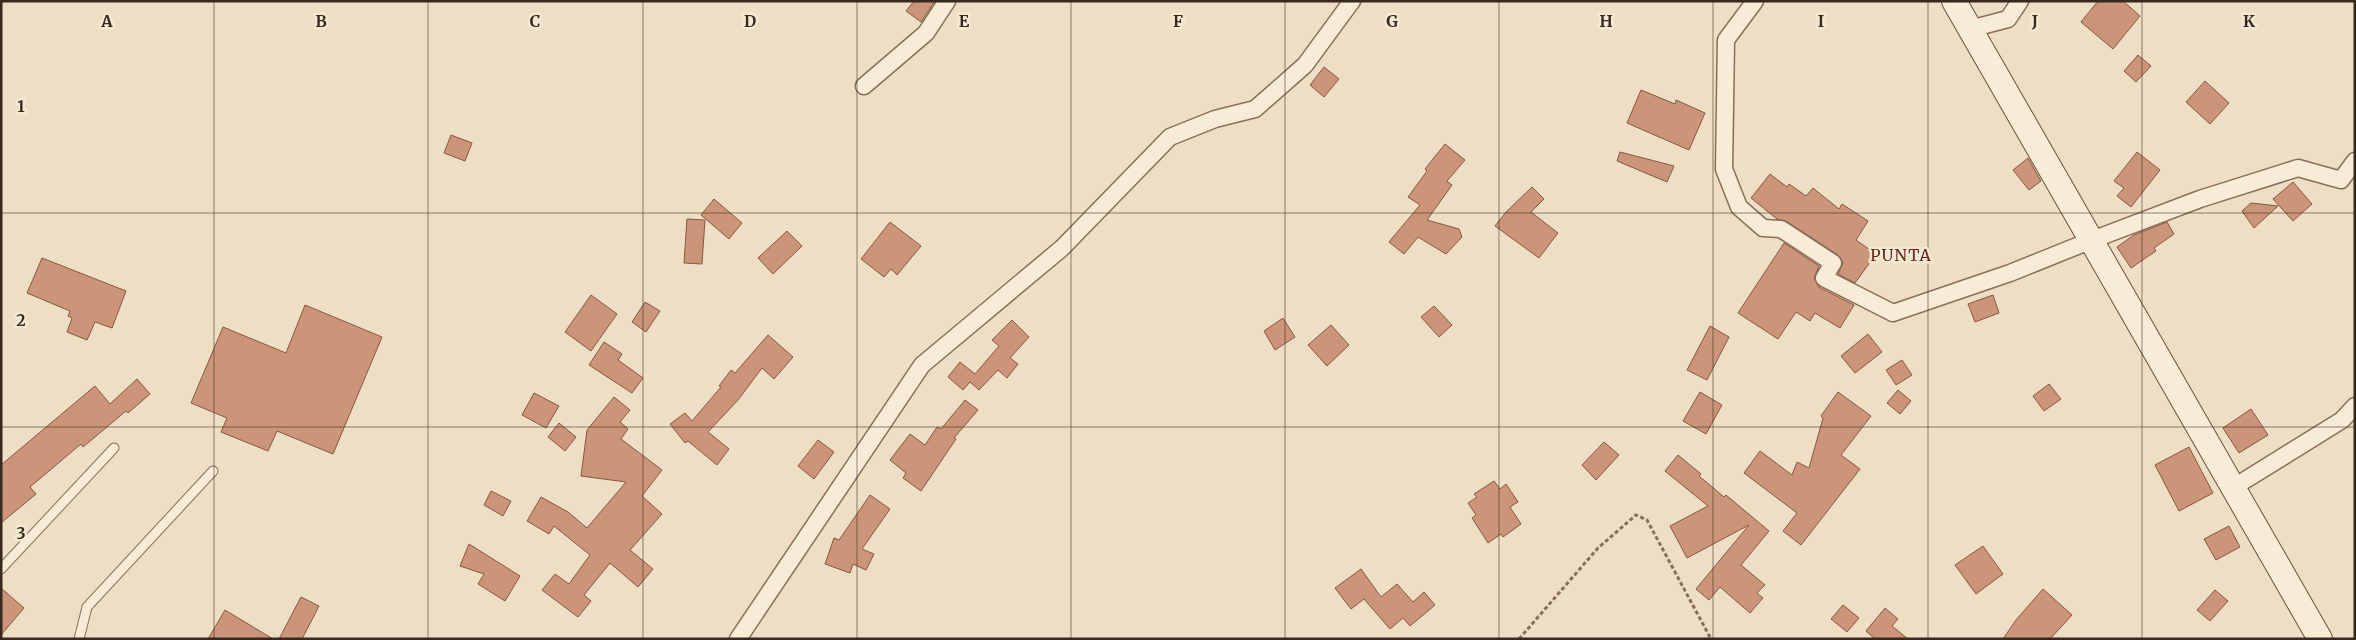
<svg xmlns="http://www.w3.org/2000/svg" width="2356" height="640" viewBox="0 0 2356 640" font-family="Merriweather,serif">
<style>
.building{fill:#cc9579;stroke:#875740}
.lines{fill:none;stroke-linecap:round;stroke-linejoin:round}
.lane-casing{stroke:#886f5a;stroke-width:11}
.street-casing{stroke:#886f5a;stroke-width:19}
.secondary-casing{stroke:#6a503d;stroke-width:26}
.path{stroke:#886f5a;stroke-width:3;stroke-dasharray:4 2.5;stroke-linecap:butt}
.lane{stroke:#f9ecd7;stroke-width:9}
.street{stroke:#f9ecd7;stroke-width:16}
.secondary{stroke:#f9ecd7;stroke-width:24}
.grid{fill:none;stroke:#38291e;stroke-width:1;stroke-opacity:0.55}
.labels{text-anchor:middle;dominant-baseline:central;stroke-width:5;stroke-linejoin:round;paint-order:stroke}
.quarter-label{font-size:16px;letter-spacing:1px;fill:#65271e;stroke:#f5e9d3}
.grid-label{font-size:16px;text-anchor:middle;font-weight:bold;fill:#38291e;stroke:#f5e9d3;stroke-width:5;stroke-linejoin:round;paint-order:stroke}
</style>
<rect width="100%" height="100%" fill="#eedec3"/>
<g class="building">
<path d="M 914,1 L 935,1 L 921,22 L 906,11 Z"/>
<path d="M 2098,1 L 2123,1 L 2140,16 L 2113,49 L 2081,22 Z"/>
<path d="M 2138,55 L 2151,66 L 2136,82 L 2124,71 Z"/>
<path d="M 1324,67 L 1339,79 L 1324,97 L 1310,85 Z"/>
<path d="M 2205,81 L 2229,103 L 2210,124 L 2186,102 Z"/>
<path d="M 1641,90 L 1675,104 L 1676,100 L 1705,113 L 1689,150 L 1627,123 Z"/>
<path d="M 451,135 L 472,143 L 465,161 L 444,153 Z"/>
<path d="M 1445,144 L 1465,160 L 1447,181 L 1452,185 L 1427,220 L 1459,229 L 1462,237 L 1446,254 L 1418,237 L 1404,254 L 1389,242 L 1420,205 L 1408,197 L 1427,171 L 1425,169 Z"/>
<path d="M 1620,152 L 1674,166 L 1667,182 L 1617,161 Z"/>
<path d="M 2137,152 L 2160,170 L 2131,207 L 2117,196 L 2124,188 L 2114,181 Z"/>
<path d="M 2028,158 L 2041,181 L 2029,190 L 2013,170 Z"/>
<path d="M 1770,174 L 1787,187 L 1789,184 L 1806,196 L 1813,188 L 1839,209 L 1842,204 L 1868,221 L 1856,240 L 1876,254 L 1855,283 L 1838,274 L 1843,263 L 1838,255 L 1786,221 L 1777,219 L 1751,198 Z"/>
<path d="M 2293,182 L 2312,204 L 2293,221 L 2273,199 Z"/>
<path d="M 1532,187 L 1544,199 L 1531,212 L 1558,233 L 1539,258 L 1495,226 L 1506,212 Z"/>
<path d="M 714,199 L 742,223 L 729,239 L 701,215 Z"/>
<path d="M 2251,203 L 2278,206 L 2254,228 L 2242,211 Z"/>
<path d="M 687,219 L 705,220 L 702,264 L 684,263 Z"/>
<path d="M 890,222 L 921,246 L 897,275 L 891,269 L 884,277 L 861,259 Z"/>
<path d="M 2167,222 L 2174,234 L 2154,248 L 2156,251 L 2131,268 L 2117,247 L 2134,235 Z"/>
<path d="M 787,231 L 802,246 L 773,274 L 758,258 Z"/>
<path d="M 1784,243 L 1819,266 L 1814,278 L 1819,287 L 1854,305 L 1840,328 L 1815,313 L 1810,321 L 1796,312 L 1778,339 L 1738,313 Z"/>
<path d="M 42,258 L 126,291 L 112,328 L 95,322 L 87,340 L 67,332 L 72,318 L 68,316 L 70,311 L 27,293 Z"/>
<path d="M 591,295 L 617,314 L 591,351 L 565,332 Z"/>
<path d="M 1993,295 L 1999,313 L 1975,322 L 1968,304 Z"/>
<path d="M 645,302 L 660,311 L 646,332 L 632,322 Z"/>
<path d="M 305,305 L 382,337 L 333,454 L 277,431 L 268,451 L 221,432 L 227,418 L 191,403 L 223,327 L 286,353 Z"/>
<path d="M 1434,306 L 1452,325 L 1439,337 L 1421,317 Z"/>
<path d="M 1283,318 L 1295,337 L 1275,350 L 1264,331 Z"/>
<path d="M 1012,320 L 1029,337 L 1010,358 L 1018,364 L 1007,378 L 998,370 L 979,390 L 970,382 L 963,390 L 948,377 L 960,362 L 975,374 L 999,346 L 992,340 Z"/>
<path d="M 1331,325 L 1349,345 L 1327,366 L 1308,345 Z"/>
<path d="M 1710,326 L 1729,337 L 1707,380 L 1687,370 Z"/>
<path d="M 1868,334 L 1882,352 L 1855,373 L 1841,356 Z"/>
<path d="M 768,335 L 793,357 L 774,379 L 762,368 L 738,400 L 708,432 L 729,449 L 717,465 L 688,441 L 685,443 L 670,424 L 685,413 L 692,421 L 721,387 L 719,386 L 731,370 L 735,373 Z"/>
<path d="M 604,342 L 622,354 L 618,360 L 643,378 L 632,393 L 589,365 Z"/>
<path d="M 1902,360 L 1912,375 L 1896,385 L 1886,370 Z"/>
<path d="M 137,379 L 150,394 L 128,413 L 126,411 L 83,447 L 81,444 L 30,487 L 36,494 L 1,523 L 1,465 L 95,386 L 110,404 Z"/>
<path d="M 2049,384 L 2061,399 L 2044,411 L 2033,396 Z"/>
<path d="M 1898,390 L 1911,401 L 1900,414 L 1887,403 Z"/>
<path d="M 1700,392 L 1722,405 L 1706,434 L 1683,421 Z"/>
<path d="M 1838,392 L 1871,416 L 1841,455 L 1860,469 L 1801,545 L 1783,531 L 1797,513 L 1744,473 L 1760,451 L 1792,475 L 1797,462 L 1809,468 L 1823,418 L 1821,416 Z"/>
<path d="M 534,393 L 559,406 L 546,428 L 522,415 Z"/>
<path d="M 614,397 L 630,410 L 620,422 L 628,429 L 621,439 L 662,470 L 642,496 L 662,514 L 630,550 L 653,569 L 638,587 L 610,563 L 584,595 L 591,601 L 578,617 L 542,590 L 555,574 L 569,584 L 590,555 L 554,526 L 549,534 L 527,521 L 541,497 L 568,512 L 587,528 L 626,482 L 581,476 L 587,430 Z"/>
<path d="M 965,400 L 978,410 L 954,438 L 956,439 L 921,491 L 903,478 L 906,473 L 890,460 L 910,434 L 925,445 L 937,427 L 941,429 Z"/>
<path d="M 2251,409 L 2268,435 L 2239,453 L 2223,428 Z"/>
<path d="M 559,423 L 576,437 L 565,451 L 548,437 Z"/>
<path d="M 818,440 L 834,452 L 814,479 L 798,466 Z"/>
<path d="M 1604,442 L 1619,455 L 1596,480 L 1582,465 Z"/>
<path d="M 2189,447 L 2213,493 L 2179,511 L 2155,465 Z"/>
<path d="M 1678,455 L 1701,474 L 1699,476 L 1724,497 L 1726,495 L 1769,531 L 1741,565 L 1765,585 L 1757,593 L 1763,598 L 1750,613 L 1720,587 L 1709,600 L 1696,589 L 1749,525 L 1687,558 L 1670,526 L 1708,506 L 1665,471 Z"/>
<path d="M 1494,481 L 1500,489 L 1506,484 L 1518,502 L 1510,507 L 1521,524 L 1503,537 L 1501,534 L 1488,543 L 1472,518 L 1476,515 L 1468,503 L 1477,497 L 1474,494 Z"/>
<path d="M 491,491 L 511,501 L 503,516 L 484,505 Z"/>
<path d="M 870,495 L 890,509 L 862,549 L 874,554 L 866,570 L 853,564 L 850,573 L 825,564 L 834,538 L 839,540 Z"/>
<path d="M 2229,526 L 2240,547 L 2216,560 L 2204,539 Z"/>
<path d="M 469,544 L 520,576 L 505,601 L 478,584 L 484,574 L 460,566 Z"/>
<path d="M 1983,546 L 2003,574 L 1976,594 L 1955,565 Z"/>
<path d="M 1361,569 L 1381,597 L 1397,584 L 1413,602 L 1424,592 L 1435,605 L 1410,626 L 1403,618 L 1390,629 L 1364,599 L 1351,609 L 1335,588 Z"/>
<path d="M 1,588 L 24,608 L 1,635 Z"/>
<path d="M 2043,589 L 2072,615 L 2050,639 L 2003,639 L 2016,620 Z"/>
<path d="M 2215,590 L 2228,601 L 2210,621 L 2197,610 Z"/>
<path d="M 301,597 L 319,606 L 302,639 L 279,639 Z"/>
<path d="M 1843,605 L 1859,618 L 1847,632 L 1831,619 Z"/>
<path d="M 1885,608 L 1898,619 L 1892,626 L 1908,639 L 1875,639 L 1866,631 Z"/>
<path d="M 225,610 L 273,639 L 208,639 Z"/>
</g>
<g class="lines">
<defs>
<g id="lane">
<path d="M 1,569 L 114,448"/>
<path d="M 79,639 L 87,607 L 213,471"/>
</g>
<g id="street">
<path d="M 1755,1 L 1726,40 L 1724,169 L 1739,207 L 1763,228 L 1781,229 L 1833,263 L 1824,278 L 1893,313 L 2010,273 L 2092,240 L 2200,199 L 2298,168 L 2341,180 L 2355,161"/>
<path d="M 1970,29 L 2008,19 L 2020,1"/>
<path d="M 864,86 L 926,33 L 947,1"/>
<path d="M 2234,487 L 2342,420 L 2355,406"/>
<path d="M 738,639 L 922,365 L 1062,248 L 1170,137 L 1215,119 L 1255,109 L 1305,65 L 1352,1"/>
</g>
<path id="secondary" d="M 1954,1 L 2320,639"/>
</defs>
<use href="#lane" class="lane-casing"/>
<use href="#street" class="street-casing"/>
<use href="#secondary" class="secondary-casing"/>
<path class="path" d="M 1519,639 L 1598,548 L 1636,515 L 1647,520 L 1711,639"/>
<use href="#lane" class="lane"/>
<use href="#street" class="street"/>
<use href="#secondary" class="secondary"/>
</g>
<path class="grid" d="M 214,1 L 214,639M 428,1 L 428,639M 643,1 L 643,639M 857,1 L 857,639M 1071,1 L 1071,639M 1285,1 L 1285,639M 1499,1 L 1499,639M 1713,1 L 1713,639M 1928,1 L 1928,639M 2142,1 L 2142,639M 1,213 L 2355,213M 1,427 L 2355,427"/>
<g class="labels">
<g class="quarter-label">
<text x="1901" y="255">PUNTA</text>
</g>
</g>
<g class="grid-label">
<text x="107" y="27">A</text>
<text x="321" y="27">B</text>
<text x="535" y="27">C</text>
<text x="750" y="27">D</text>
<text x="964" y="27">E</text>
<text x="1178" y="27">F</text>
<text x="1392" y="27">G</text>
<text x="1606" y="27">H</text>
<text x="1821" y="27">I</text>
<text x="2035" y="27">J</text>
<text x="2249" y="27">K</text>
<text x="21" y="112">1</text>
<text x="21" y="326">2</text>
<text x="21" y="539">3</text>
</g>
<rect width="2356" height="640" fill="none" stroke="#38291e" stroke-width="5"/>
</svg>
